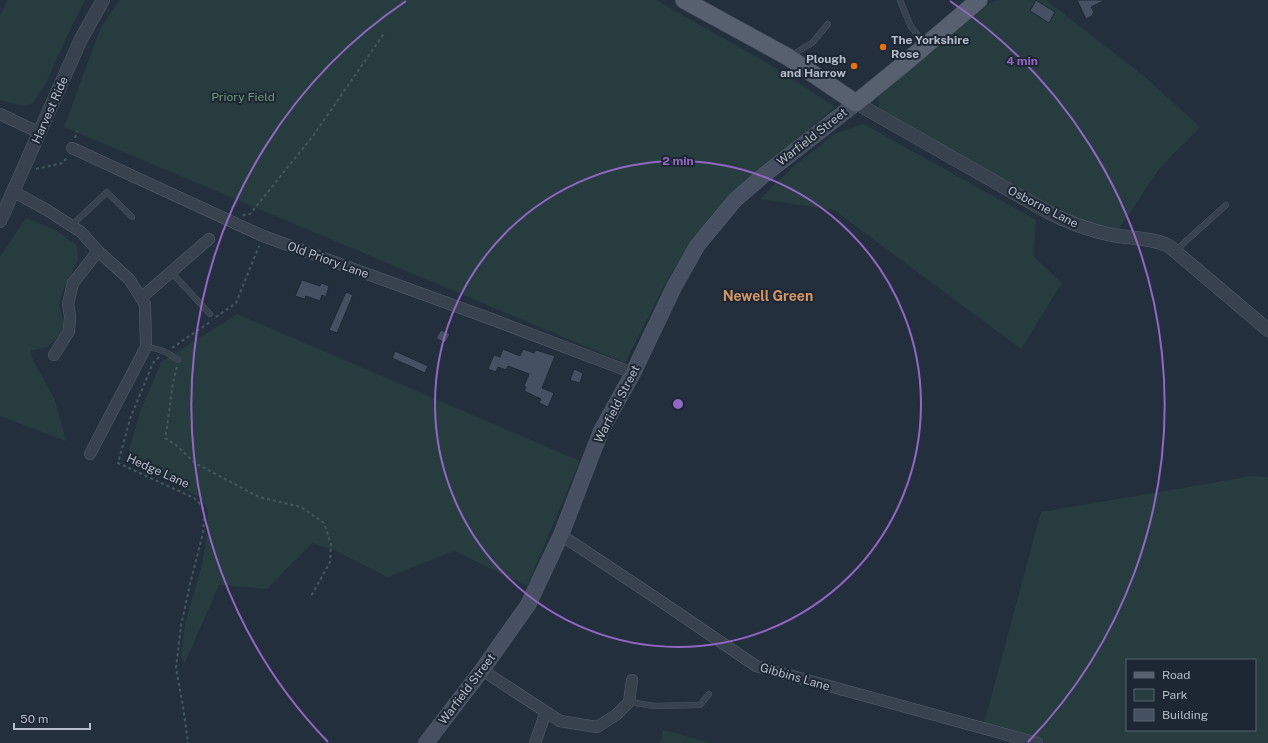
<svg xmlns="http://www.w3.org/2000/svg" width="1268" height="743" viewBox="0 0 1268 743" font-family="'Public Sans',sans-serif">
<style>
.green{fill:#263c3f;fill-rule:evenodd}
.building{fill:#455162;stroke:#1f2835}
.lines{fill:none;stroke-linecap:round;stroke-linejoin:round}
.service-casing{stroke:#565f6c;stroke-width:6}
.minor-casing{stroke:#565f6c;stroke-width:12}
.tertiary-casing{stroke:#565f6c;stroke-width:14}
.secondary-casing{stroke:#565f6c;stroke-width:16}
.primary-casing{stroke:#414a57;stroke-width:18}
.path{stroke:#44595c;stroke-width:2;stroke-dasharray:3 3;stroke-linecap:butt}
.service{stroke:#38414e;stroke-width:5.5}
.minor{stroke:#38414e;stroke-width:11}
.tertiary{stroke:#38414e;stroke-width:13}
.secondary{stroke:#465061;stroke-width:15}
.primary{stroke:#56606e;stroke-width:17}
.ring{fill:none;stroke:#9266c3;stroke-width:2}
.food-dot{fill:#e8710a;stroke:#1d2633;stroke-width:1.5}
.labels{text-anchor:middle;dominant-baseline:central;stroke-width:4;stroke-linejoin:round;paint-order:stroke}
.poi-label{font-size:12px;font-weight:bold;fill:#b4bcc9;stroke:#1d2633;text-anchor:start}
.park-label{font-size:12px;fill:#6b9a76;stroke:#1d2633}
.street-label{font-size:12px;fill:#b4bcc9;stroke:#1d2633}
.quarter-label{font-size:14px;font-weight:bold;fill:#d59563;stroke:#1d2633}
.centre{fill:#9266c3;stroke:#1d2633;stroke-width:2}
.ring-label{font-size:12px;text-anchor:middle;font-weight:bold;fill:#9266c3;stroke:#1d2633;stroke-width:4;stroke-linejoin:round;paint-order:stroke}
</style>
<rect width="100%" height="100%" fill="#242f3e"/>
<g class="green">
<path d="M 8,0 L 85,0 L 66,38 L 46,83 L 33,103 L 24,106 L 0,100 L 0,15 Z"/>
<path d="M 120,0 L 656,0 L 774,67 L 835,107 L 731,195 L 693,238 L 667,280 L 625,363 L 64,127 L 101,27 Z"/>
<path d="M 997,0 L 1046,0 L 1145,77 L 1200,127 L 1159,169 L 1112,239 L 1041,205 L 879,110 L 878,97 L 990,3 Z"/>
<path d="M 864,124 L 1036,220 L 1033,256 L 1062,283 L 1021,349 L 834,210 L 760,199 L 795,165 L 836,133 Z"/>
<path d="M 26,218 L 56,230 L 77,246 L 78,260 L 64,288 L 59,305 L 64,323 L 60,335 L 47,347 L 31,351 L 32,358 L 55,400 L 66,441 L 0,416 L 0,257 Z"/>
<path d="M 237,314 L 580,461 L 527,586 L 454,551 L 388,577 L 334,550 L 312,543 L 267,589 L 219,585 L 184,665 L 181,656 L 185,624 L 201,568 L 208,532 L 208,510 L 200,497 L 126,461 L 140,412 L 161,362 Z"/>
<path d="M 1252,476 L 1268,477 L 1268,743 L 1045,743 L 983,727 L 1041,512 ZM 1127,660 L 1255,660 L 1255,730 L 1127,730 Z"/>
<path d="M 663,730 L 710,743 L 660,743 Z"/>
</g>
<g class="building">
<path d="M 1036,0 L 1055,12 L 1049,23 L 1030,11 Z"/>
<path d="M 1077,0 L 1105,0 L 1091,7 L 1094,12 L 1092,16 L 1086,19 Z"/>
<path d="M 302,280 L 320,286 L 321,283 L 329,286 L 326,297 L 322,295 L 320,301 L 306,296 L 305,299 L 295,296 Z"/>
<path d="M 346,292 L 353,295 L 337,333 L 329,330 Z"/>
<path d="M 441,330 L 450,334 L 445,343 L 436,338 Z"/>
<path d="M 503,349 L 520,356 L 523,349 L 534,353 L 536,350 L 555,356 L 542,388 L 554,393 L 548,407 L 539,403 L 541,399 L 524,391 L 526,387 L 524,386 L 529,374 L 508,366 L 506,370 L 498,367 L 496,372 L 488,369 L 494,355 L 500,357 Z"/>
<path d="M 395,351 L 428,366 L 425,373 L 392,358 Z"/>
<path d="M 574,369 L 583,373 L 580,383 L 570,380 Z"/>
</g>
<g class="lines">
<defs>
<g id="service">
<path d="M 900,0 L 911,27 L 925,43"/>
<path d="M 790,56 L 812,43 L 828,24"/>
<path d="M 71,226 L 107,192 L 132,217"/>
<path d="M 1175,251 L 1226,205"/>
<path d="M 171,272 L 210,314"/>
<path d="M 146,347 C 159,348 168,352 178,360"/>
<path d="M 629,702 L 654,706 L 700,705 L 709,694"/>
</g>
<g id="minor">
<path d="M 0,114 L 40,133"/>
<path d="M 72,148 L 263,236 L 491,319 L 633,373"/>
<path d="M 14,192 L 47,210 L 81,232 L 98,251 L 129,279 L 145,304 L 146,347 L 90,454"/>
<path d="M 141,298 L 209,239"/>
<path d="M 54,355 L 69,331 L 70,316 L 68,304 L 73,283 L 98,251"/>
<path d="M 561,535 L 653,596 L 756,666 L 1037,743"/>
<path d="M 482,670 L 560,721 L 597,727 L 616,715 L 629,702 L 632,680"/>
<path d="M 535,743 L 546,712"/>
</g>
<g id="tertiary">
<path d="M 856,103 L 1048,212 C 1069,223 1088,230 1112,235 C 1130,238 1152,238 1169,246 L 1268,330"/>
<path d="M 0,221 L 81,39 L 103,0"/>
</g>
<path id="secondary" d="M 426,743 L 482,670 L 528,605 L 561,535 L 601,431 L 633,373 L 674,287 L 697,246 L 735,200 L 764,175 L 856,103"/>
<path id="primary" d="M 684,0 L 788,57 L 856,103 L 905,63 L 979,0"/>
</defs>
<use href="#service" class="service-casing"/>
<use href="#minor" class="minor-casing"/>
<use href="#tertiary" class="tertiary-casing"/>
<use href="#secondary" class="secondary-casing"/>
<use href="#primary" class="primary-casing"/>
<g class="path">
<path d="M 75,138 L 77,131"/>
<path d="M 36,169 L 63,163 L 67,157"/>
<path d="M 243,216 L 244,215 L 250,214 L 313,136 L 385,32"/>
<path d="M 216,317 L 236,303 L 259,246"/>
<path d="M 172,348 L 210,322"/>
<path d="M 159,357 L 153,363 L 148,375 L 130,419 L 118,463 L 194,498 L 202,506 L 204,513 L 204,520 L 203,533 L 190,584 L 181,626 L 176,668 L 183,706 L 188,743"/>
<path d="M 177,367 C 170,390 170,414 165,438 L 176,445 L 195,463 L 259,497 L 301,507 L 324,523 L 331,544 L 330,562 L 310,598"/>
</g>
<use href="#service" class="service"/>
<use href="#minor" class="minor"/>
<use href="#tertiary" class="tertiary"/>
<use href="#secondary" class="secondary"/>
<use href="#primary" class="primary"/>
</g>
<g class="ring">
<circle cx="678" cy="404" r="243"/>
<path d="M328 742A486 486 0 0 1 406 1M950 1A486 486 0 0 1 1028 742"/>
</g>
<g class="food-dot">
<circle cx="883" cy="47" r="4"/>
<circle cx="854" cy="66" r="4"/>
</g>
<g class="labels">
<g class="poi-label">
<text x="891" y="40">The Yorkshire<tspan x="891" dy="14">Rose</tspan></text>
<text x="846" y="59" text-anchor="end">Plough<tspan x="846" dy="14">and Harrow</tspan></text>
</g>
<g class="park-label">
<text x="243" y="97">Priory Field</text>
</g>
<g class="street-label">
<text transform="translate(50 110) rotate(-66)">Harvest Ride</text>
<text transform="translate(812 137) rotate(-38)">Warfield Street</text>
<text transform="translate(1043 207) rotate(27)">Osborne Lane</text>
<text transform="translate(328 260) rotate(20)">Old Priory Lane</text>
<text transform="translate(617 404) rotate(-63)">Warfield Street</text>
<text transform="translate(158 471) rotate(24)">Hedge Lane</text>
<text transform="translate(795 677) rotate(16)">Gibbins Lane</text>
<text transform="translate(467 689) rotate(-53)">Warfield Street</text>
</g>
<g class="quarter-label">
<text x="768" y="296">Newell Green</text>
</g>
</g>
<circle cx="678" cy="404" r="6" class="centre"/>
<g class="ring-label">
<text x="1022" y="65">4 min</text>
<text x="678" y="165">2 min</text>
</g>
<rect x="1126" y="659" width="130" height="72" fill="#1d2633" stroke="#59626f"/>
<rect x="1134" y="672" width="20" height="6" fill="#56606e" stroke="#59626f"/>
<text x="1162" y="679" font-size="12" fill="#b4bcc9">Road</text>
<rect x="1134" y="689" width="20" height="12" fill="#263c3f" stroke="#59626f"/>
<text x="1162" y="699" font-size="12" fill="#b4bcc9">Park</text>
<rect x="1134" y="709" width="20" height="12" fill="#455162" stroke="#59626f"/>
<text x="1162" y="719" font-size="12" fill="#b4bcc9">Building</text>
<path d="M14 723v6h76v-6" fill="none" stroke="#b4bcc9" stroke-width="2"/>
<text x="20" y="723" font-size="12" fill="#b4bcc9" stroke="#1d2633" stroke-width="3" paint-order="stroke">50 m</text>
</svg>
